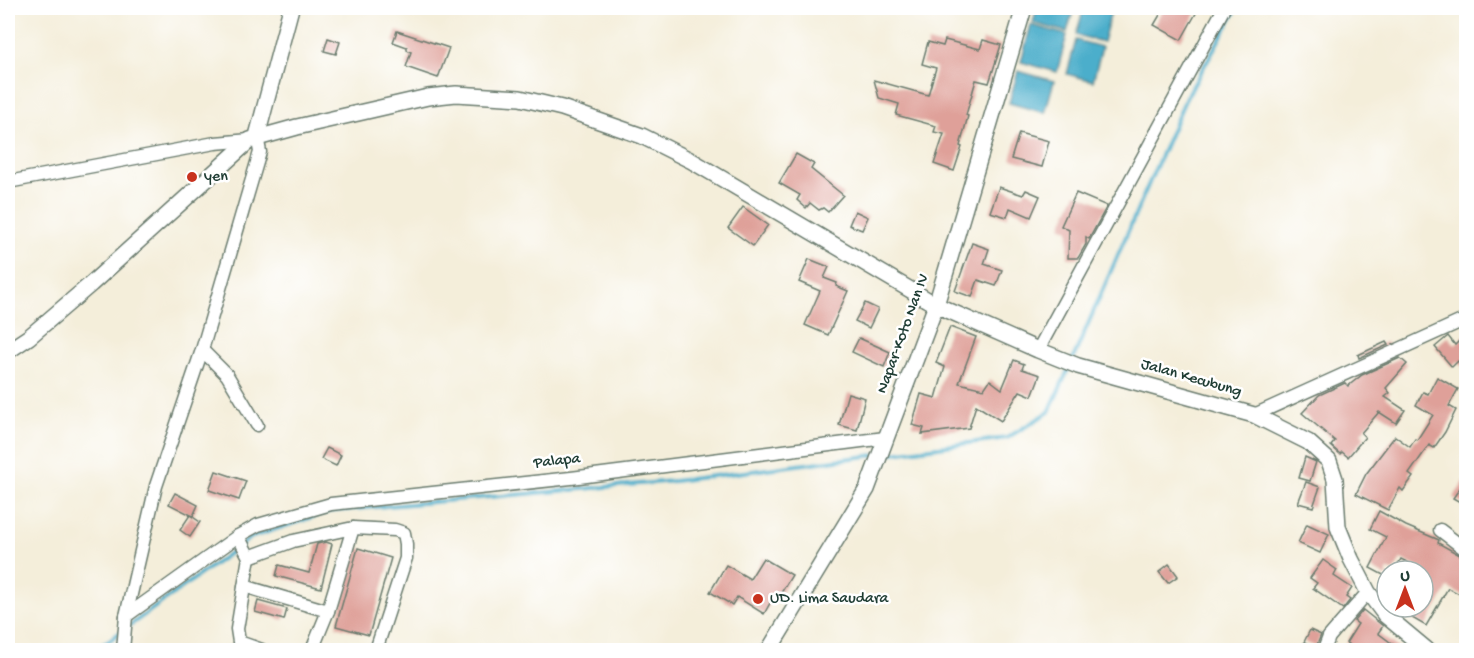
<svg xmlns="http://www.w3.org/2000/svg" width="1474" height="658" viewBox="0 0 1474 658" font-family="'Gochi Hand',sans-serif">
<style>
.water{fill:#4caecb;stroke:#367680;stroke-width:1.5}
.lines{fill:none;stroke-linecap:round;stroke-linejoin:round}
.stream{stroke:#4caecb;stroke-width:4}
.building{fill:#dfa099}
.minor-casing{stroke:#6a7b6e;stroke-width:15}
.tertiary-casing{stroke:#6a7b6e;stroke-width:18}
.minor{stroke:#fff;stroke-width:12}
.tertiary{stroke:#fff;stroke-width:15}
.poi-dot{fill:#c8321e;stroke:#fff;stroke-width:2}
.labels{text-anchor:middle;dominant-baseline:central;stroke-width:5;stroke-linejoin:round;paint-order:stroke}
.poi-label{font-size:16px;fill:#1f3d34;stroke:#fff;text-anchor:start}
.street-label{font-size:16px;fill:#1f3d34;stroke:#fff}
</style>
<rect width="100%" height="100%" fill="#fff"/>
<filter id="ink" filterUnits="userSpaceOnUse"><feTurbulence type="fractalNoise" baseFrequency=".0167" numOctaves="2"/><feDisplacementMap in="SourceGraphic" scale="12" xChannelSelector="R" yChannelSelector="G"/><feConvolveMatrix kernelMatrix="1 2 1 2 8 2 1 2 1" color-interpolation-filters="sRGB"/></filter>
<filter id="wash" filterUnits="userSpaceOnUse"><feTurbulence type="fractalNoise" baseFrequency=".008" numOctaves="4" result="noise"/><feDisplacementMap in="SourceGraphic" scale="24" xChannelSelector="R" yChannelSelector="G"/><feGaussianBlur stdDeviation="1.35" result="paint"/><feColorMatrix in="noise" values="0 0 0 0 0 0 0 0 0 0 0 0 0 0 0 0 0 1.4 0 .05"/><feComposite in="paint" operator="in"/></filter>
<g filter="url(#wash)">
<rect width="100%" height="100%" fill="#f4eeda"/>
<g class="water">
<path d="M 1037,8 L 1074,8 L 1067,32 L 1033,23 Z"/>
<path d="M 1084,8 L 1112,8 L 1103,42 L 1076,35 Z"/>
<path d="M 1031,25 L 1067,35 L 1057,72 L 1021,62 Z"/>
<path d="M 1076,40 L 1102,47 L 1093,81 L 1067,74 Z"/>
<path d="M 1018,71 L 1054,81 L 1045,113 L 1009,103 Z"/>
</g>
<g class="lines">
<g class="stream">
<path d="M 1072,361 L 1185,100 L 1237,8"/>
<path d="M 885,454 L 1007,438 L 1049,412 L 1069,368"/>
<path d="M 129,626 L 252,537 L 330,511 L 674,481 L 875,455"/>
<path d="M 95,650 L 121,632"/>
</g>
</g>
<g id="blocks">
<g class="building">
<path d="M 1164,8 L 1199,8 L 1181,40 L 1154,25 Z"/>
<path d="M 397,31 L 449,48 L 438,78 L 406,67 L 411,52 L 407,50 L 407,47 L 393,42 Z"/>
<path d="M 328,38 L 340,42 L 336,54 L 324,51 Z"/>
<path d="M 945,40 L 980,49 L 983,40 L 1001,45 L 989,83 L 976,80 L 966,115 L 968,116 L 960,146 L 962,147 L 954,171 L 934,164 L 944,134 L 934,132 L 936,126 L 896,115 L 899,104 L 879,98 L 874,80 L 928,95 L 936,68 L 922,64 L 928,42 L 943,46 Z"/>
<path d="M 1019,133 L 1049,141 L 1042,167 L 1011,159 Z"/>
<path d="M 796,154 L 814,164 L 811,169 L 843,195 L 828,212 L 823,208 L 819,210 L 810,203 L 806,208 L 797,200 L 800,195 L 779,183 Z"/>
<path d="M 999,187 L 1023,195 L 1026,190 L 1040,196 L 1031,217 L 1010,208 L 1007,217 L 990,212 Z"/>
<path d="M 1076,193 L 1107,206 L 1089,239 L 1086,237 L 1086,244 L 1078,258 L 1068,258 L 1069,230 L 1061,226 Z"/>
<path d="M 743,207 L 768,225 L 753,246 L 728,228 Z"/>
<path d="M 855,211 L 868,217 L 862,230 L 849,225 Z"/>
<path d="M 972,243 L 989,249 L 984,264 L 1002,270 L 996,286 L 978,280 L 972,297 L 955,291 Z"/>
<path d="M 809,259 L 829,267 L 824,278 L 837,283 L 836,286 L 848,291 L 828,335 L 805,325 L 820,291 L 799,282 Z"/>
<path d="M 865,303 L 878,309 L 869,328 L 855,321 Z"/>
<path d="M 950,327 L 976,337 L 959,383 L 984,389 L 990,380 L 1002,389 L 1014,360 L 1024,364 L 1022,369 L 1040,375 L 1032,396 L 1020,391 L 1001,421 L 976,405 L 969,428 L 922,434 L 924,428 L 912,425 L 921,394 L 936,398 L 945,367 L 936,363 Z"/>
<path d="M 1467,333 L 1467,370 L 1458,361 L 1452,367 L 1435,347 L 1448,336 L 1455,345 Z"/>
<path d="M 859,338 L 890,352 L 884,367 L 852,352 Z"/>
<path d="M 1386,342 L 1388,345 L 1359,358 L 1358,355 Z"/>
<path d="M 1400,358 L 1407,364 L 1386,388 L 1390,393 L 1385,397 L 1405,410 L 1396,423 L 1379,412 L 1361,433 L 1365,437 L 1348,457 L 1342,452 L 1340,454 L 1331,446 L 1335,441 L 1302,413 L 1319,395 L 1345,383 L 1348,386 L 1362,375 Z"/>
<path d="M 1437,377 L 1458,389 L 1449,406 L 1456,410 L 1445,432 L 1434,448 L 1429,445 L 1409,474 L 1413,477 L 1403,491 L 1400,488 L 1388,510 L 1356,494 L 1366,474 L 1395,436 L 1410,447 L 1415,439 L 1417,440 L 1433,415 L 1416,405 L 1423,392 L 1428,394 Z"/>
<path d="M 848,393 L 865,398 L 857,430 L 839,425 Z"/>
<path d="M 327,448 L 341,455 L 336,466 L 321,459 Z"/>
<path d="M 1305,457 L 1316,462 L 1310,481 L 1299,478 Z"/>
<path d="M 216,471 L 246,481 L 239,500 L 209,490 Z"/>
<path d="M 1467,478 L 1467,506 L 1453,498 Z"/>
<path d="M 1306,482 L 1320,487 L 1313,507 L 1298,503 Z"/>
<path d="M 175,493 L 198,505 L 193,516 L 169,504 Z"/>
<path d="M 1379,511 L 1406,526 L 1439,540 L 1438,543 L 1467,559 L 1467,598 L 1448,588 L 1426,626 L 1393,607 L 1423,607 L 1423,570 L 1401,559 L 1394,571 L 1387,571 L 1387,577 L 1370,568 L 1386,537 L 1370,529 Z"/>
<path d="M 190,515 L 200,522 L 190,537 L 180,530 Z"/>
<path d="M 1307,524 L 1329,534 L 1320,553 L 1298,543 Z"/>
<path d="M 326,542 L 332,544 L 321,588 L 276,576 L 279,565 L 309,573 L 317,544 Z"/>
<path d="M 358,548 L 391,558 L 369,635 L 336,626 Z"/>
<path d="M 763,558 L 792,575 L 778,598 L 774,596 L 764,614 L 737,597 L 732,605 L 710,592 L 726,565 L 750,579 Z"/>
<path d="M 1323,560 L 1337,570 L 1334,576 L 1352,588 L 1346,597 L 1350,600 L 1343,609 L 1313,588 L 1317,583 L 1310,578 Z"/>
<path d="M 1169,564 L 1178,576 L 1168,583 L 1159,572 Z"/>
<path d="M 258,601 L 287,609 L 284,620 L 255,612 Z"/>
<path d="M 1363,610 L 1383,626 L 1378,633 L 1402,651 L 1359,651 L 1346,643 L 1358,624 L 1354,621 Z"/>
<path d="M 1310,630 L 1321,635 L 1316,647 L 1304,642 Z"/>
</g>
</g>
</g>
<g filter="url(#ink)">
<use href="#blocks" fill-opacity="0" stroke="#6a7b6e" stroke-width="1.5"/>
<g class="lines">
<defs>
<g id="minor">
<path d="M 8,182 L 215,143 L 250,140"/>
<path d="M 202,350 L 227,375 L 257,425"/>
<path d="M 1038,350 L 1224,8"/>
<path d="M 1254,415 L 1466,319"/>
<path d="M 353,528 L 395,530 L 404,533 L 406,544 L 406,558 L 376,650"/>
<path d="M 1440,530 L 1466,550"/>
<path d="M 238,536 L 249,557 L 237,629 L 239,642 L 262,650"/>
<path d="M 249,557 L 293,541 L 353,528 L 328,611 L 312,650"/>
<path d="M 244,586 L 328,611"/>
<path d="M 126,616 L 238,536 L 258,525 L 331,504 L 571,478 L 885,438"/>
<path d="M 123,650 L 126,616 L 156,486 L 202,350 L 260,152 L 257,136"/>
<path d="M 1324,650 L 1329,637 L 1368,592"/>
</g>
<g id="tertiary">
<path d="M 257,136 L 291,8"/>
<path d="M 8,351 L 29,337 L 91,284 L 250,140 L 297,127 L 428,97 L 456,94 L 520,98 L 562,108 L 642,136 L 692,161 L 936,305 L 1038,350 L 1078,366 L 1254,415 L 1308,442 L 1329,461 L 1335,479 L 1338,527 L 1351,559 L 1368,592 L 1385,615 L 1427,650"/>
<path d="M 769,650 L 867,489 L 936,305 L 1024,8"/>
</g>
</defs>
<use href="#minor" class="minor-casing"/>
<use href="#tertiary" class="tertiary-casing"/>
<use href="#minor" class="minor"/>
<use href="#tertiary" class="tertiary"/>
</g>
</g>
<g class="poi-dot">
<circle cx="192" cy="177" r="6"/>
<circle cx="758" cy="599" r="6"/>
</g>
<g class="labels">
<g class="poi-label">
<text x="204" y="177">yen</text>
<text x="770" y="599">UD. Lima Saudara</text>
</g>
<g class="street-label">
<text transform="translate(904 334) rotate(-70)">Napar-Koto Nan IV</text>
<text transform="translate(1191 379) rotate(16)">Jalan Kecubung</text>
<text transform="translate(557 462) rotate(-6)">Palapa</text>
</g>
</g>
<rect width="1474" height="658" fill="none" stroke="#fff" stroke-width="30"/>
<g transform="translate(1405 589)"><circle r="28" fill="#ffffff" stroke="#a5b1ae" stroke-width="1.5"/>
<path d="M0-4.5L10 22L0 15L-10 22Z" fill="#c8321e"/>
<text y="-9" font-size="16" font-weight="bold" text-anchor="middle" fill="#1f3d34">U</text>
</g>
</svg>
